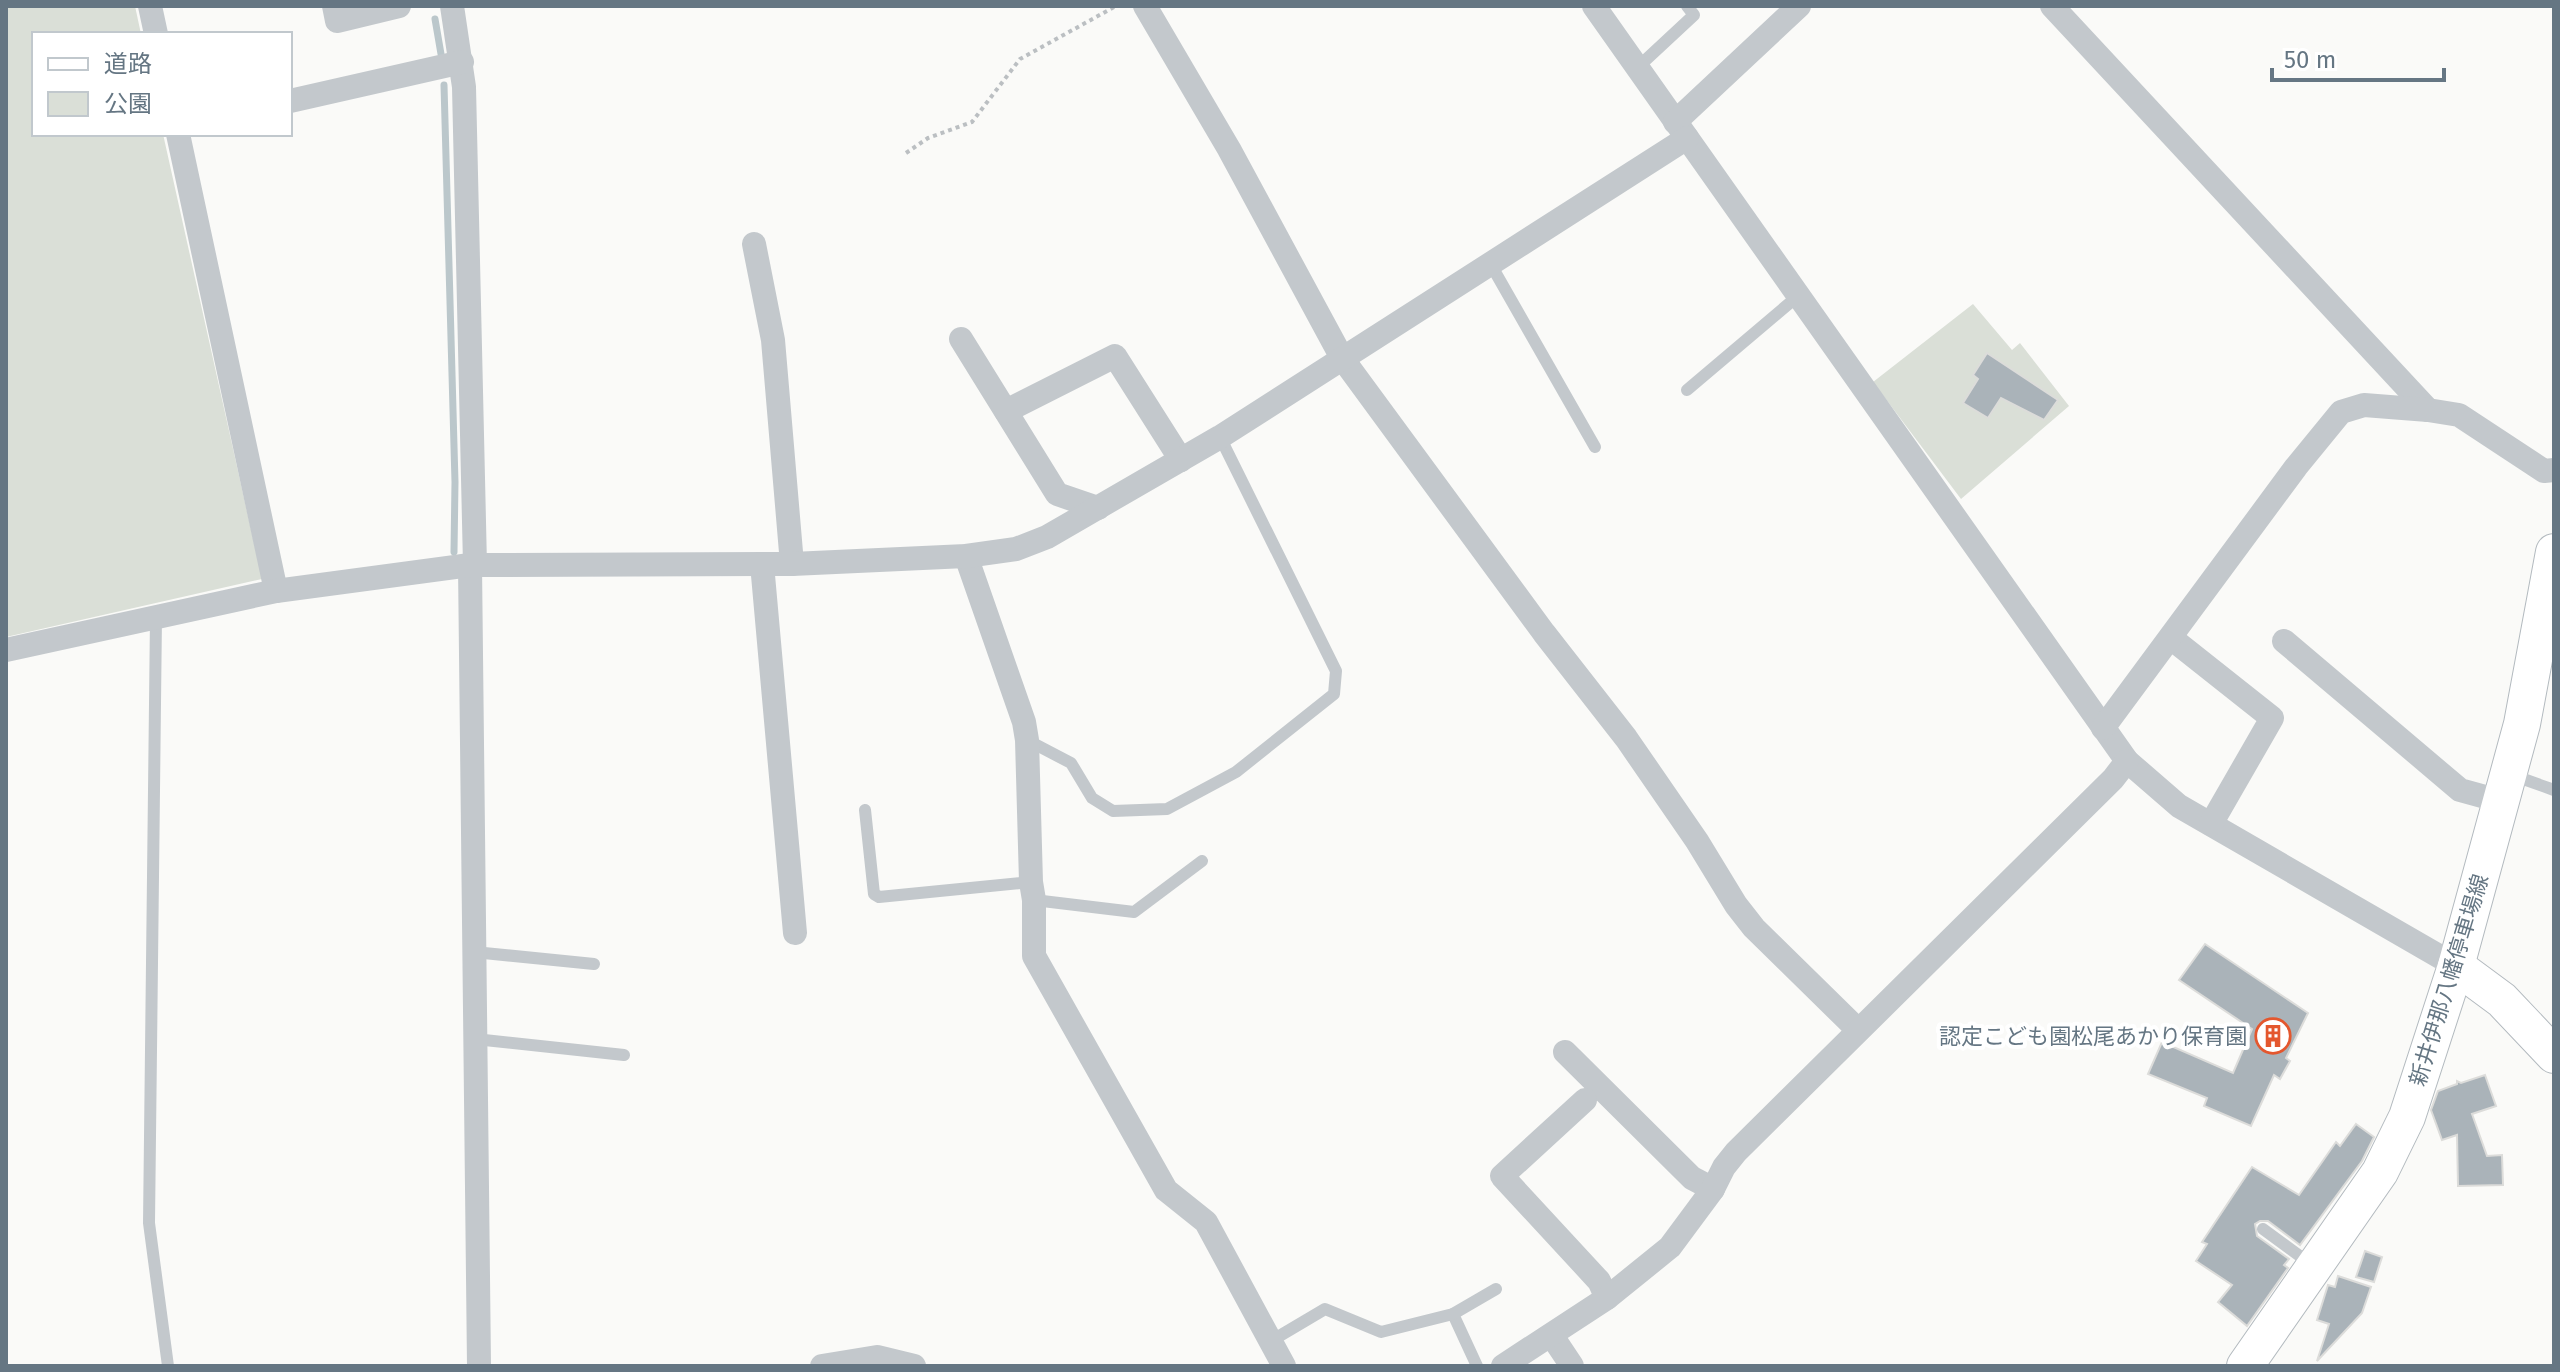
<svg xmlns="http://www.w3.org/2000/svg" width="2560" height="1372" viewBox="0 0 2560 1372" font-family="'Fira Sans','Noto Sans JP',sans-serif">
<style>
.green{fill:#dadfd7}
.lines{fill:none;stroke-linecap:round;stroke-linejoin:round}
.stream{stroke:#bbc7cb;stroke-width:7}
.building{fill:#aab3b9;stroke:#dcdcda;stroke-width:2}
.secondary-casing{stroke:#b3babf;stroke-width:38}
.path{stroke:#bbbfc2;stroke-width:4;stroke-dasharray:4 4;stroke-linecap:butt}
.lane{stroke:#c3c8cc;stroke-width:12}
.street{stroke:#c3c8cc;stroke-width:24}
.secondary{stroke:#fff;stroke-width:36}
.labels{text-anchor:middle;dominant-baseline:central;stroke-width:8;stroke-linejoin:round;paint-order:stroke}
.street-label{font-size:22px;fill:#657683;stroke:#fff}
.poi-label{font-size:22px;fill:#657683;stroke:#fff;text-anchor:end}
</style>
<rect width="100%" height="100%" fill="#fafaf8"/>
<g class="green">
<path d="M 6,6 L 135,6 L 141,34 L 34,34 L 34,134 L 163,134 L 262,579 L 6,637 Z"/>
<path d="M 1973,304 L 2012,350 L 2020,343 L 2069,406 L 1961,499 L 1873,382 Z"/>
</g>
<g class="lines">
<g class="stream">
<path d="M 435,19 L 441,54"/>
<path d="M 444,85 L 455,482 L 454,552"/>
</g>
</g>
<g class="building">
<path d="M 1987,353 L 2058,400 L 2044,420 L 2001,398 L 1988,418 L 1963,403 L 1978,379 L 1973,375 Z"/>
<path d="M 2205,944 L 2308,1013 L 2286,1058 L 2290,1061 L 2280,1079 L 2274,1075 L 2251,1126 L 2204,1106 L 2207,1098 L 2148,1074 L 2162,1042 L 2233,1073 L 2252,1029 L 2179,980 Z"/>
<path d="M 2485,1075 L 2496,1106 L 2472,1114 L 2487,1156 L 2502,1155 L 2503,1185 L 2458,1186 L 2457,1135 L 2442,1140 L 2431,1110 L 2438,1091 L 2457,1084 L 2457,1081 L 2461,1083 Z"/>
<path d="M 2356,1124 L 2374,1137 L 2362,1161 L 2300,1245 L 2268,1221 L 2260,1221 L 2255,1224 L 2257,1236 L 2289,1259 L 2284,1265 L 2288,1268 L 2247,1326 L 2218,1302 L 2232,1285 L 2196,1261 L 2207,1244 L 2202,1242 L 2252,1167 L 2299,1195 L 2336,1142 L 2340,1146 Z"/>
<path d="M 2365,1251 L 2382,1257 L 2374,1282 L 2356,1277 Z"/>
<path d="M 2338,1276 L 2371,1287 L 2362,1313 L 2317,1361 L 2329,1324 L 2317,1320 L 2328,1285 L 2335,1287 Z"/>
</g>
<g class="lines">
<defs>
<g id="secondary">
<path d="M 2456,966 L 2502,1000 L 2554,1055"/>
<path d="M 2245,1366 L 2380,1172 L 2407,1117 L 2456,966 L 2522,724 L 2554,552"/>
</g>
</defs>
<use href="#secondary" class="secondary-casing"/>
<path class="path" d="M 906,153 L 928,138 L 972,122 L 1020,59 L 1116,6"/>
<g class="lane">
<path d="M 1637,68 L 1694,15 L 1687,6"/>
<path d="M 1490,263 L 1595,447"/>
<path d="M 1687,390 L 1798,296"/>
<path d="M 156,617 L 149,1223 L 168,1366"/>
<path d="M 1027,740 L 1071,763 L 1092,798 L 1113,811 L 1167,809 L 1236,772 L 1334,694 L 1336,671 L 1220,437"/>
<path d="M 2512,775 L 2554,790"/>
<path d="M 865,810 L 874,894 L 879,897 L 1031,882"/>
<path d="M 1034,900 L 1134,912 L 1202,861"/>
<path d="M 474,952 L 594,964"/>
<path d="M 475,1039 L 624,1055"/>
<path d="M 2263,1229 L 2312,1265"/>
<path d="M 1453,1314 L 1477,1366"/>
<path d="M 1271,1341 L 1325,1309 L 1381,1332 L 1453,1314 L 1496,1289"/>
</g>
<g class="street">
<path d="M 150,6 L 156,34"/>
<path d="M 334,6 L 337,21 L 399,6"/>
<path d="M 452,6 L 464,87 L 475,565"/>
<path d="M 1145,6 L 1229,149 L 1342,358 L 1544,633 L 1626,738 L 1697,841 L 1736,905 L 1754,928 L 1858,1030"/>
<path d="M 1594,6 L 2127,761 L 2179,806 L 2456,966"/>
<path d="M 2052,6 L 2428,410"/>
<path d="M 290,101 L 462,62"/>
<path d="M 1675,122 L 1799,6"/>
<path d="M 178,134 L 276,591"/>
<path d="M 754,244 L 773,340 L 792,564"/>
<path d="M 961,339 L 1057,494 L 1098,508"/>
<path d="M 1006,411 L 1115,356 L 1181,460"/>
<path d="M 966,556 L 1024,722 L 1027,740 L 1031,882 L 1034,900 L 1034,956 L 1166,1190 L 1206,1222 L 1284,1366"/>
<path d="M 762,564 L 795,933"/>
<path d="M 470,565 L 479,1366"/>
<path d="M 2171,638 L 2272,718 L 2211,824"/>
<path d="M 2284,641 L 2460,790 L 2500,801"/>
<path d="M 6,650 L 276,591 L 470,565 L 792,564 L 966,556 L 1016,549 L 1047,537 L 1220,437 L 1687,138"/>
<path d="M 2103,728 L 2296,467 L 2341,412 L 2364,405 L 2428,410 L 2459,415 L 2544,471 L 2554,470"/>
<path d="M 1565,1052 L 1692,1178 L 1713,1189"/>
<path d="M 1585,1100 L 1502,1176 L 1599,1281 L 1607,1298"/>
<path d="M 1552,1336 L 1572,1366"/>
<path d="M 822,1366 L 877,1357 L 914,1366"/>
<path d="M 1503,1366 L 1607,1298 L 1670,1247 L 1713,1189 L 1724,1167 L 1736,1152 L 2113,779 L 2127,761"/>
</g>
<use href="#secondary" class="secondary"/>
</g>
<defs>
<symbol id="building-ring" viewBox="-11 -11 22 22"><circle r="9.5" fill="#fff" stroke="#e4572e" stroke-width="1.5"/><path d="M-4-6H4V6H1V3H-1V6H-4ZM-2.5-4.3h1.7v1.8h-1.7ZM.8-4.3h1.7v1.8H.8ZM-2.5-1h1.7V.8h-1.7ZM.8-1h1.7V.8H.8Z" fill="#e4572e"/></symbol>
</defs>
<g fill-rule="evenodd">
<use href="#building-ring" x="2253" y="1016" width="40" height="40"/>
</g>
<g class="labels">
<g class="street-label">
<text transform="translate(2449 980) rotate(-73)">新井伊那八幡停車場線</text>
</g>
<g class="poi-label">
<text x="2247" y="1036">認定こども園松尾あかり保育園</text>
</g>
</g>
<rect width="2560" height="1372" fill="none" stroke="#657683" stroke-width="16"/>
<rect x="32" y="32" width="260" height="104" fill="#ffffff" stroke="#c1c8cd" stroke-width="2"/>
<rect x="48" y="58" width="40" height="12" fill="#ffffff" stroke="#c1c8cd" stroke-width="2"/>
<text x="104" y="72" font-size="24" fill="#657683">道路</text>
<rect x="48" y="92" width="40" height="24" fill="#dadfd7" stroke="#c1c8cd" stroke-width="2"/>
<text x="104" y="112" font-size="24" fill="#657683">公園</text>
<path d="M2272 68v12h172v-12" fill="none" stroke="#657683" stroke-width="4"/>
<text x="2284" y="68" font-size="24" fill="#657683" stroke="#ffffff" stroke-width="6" paint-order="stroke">50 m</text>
</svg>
